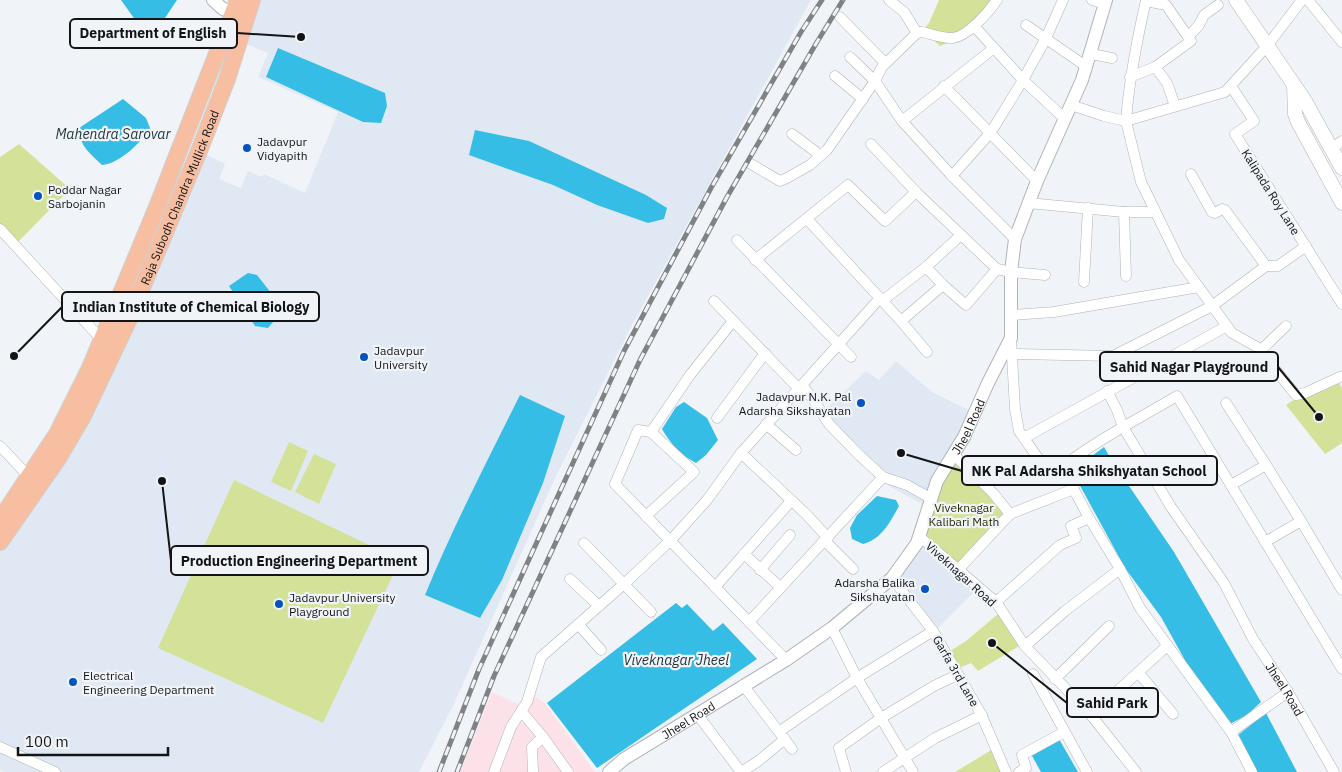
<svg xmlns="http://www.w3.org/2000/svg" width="1342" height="772" viewBox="0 0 1342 772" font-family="'IBM Plex Sans',sans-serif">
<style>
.built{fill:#e0e9f3}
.industrial{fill:#fce2e8}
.green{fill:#d3e298}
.water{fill:#36bde6}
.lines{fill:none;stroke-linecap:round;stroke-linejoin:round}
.minor-casing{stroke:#afb3b7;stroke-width:11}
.tertiary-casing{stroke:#afb3b7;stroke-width:14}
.secondary-casing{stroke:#afb3b7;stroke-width:15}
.primary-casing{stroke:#d0d0d0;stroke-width:18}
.minor{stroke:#fff;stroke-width:10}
.tertiary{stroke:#fff;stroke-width:12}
.secondary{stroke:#fff;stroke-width:14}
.primary{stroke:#f7bea2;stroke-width:16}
.rail-casing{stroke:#808386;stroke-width:5}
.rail{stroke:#f0f4f8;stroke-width:3;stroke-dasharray:9;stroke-linecap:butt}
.poi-dot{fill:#0554be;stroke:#f0f4f8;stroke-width:2}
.labels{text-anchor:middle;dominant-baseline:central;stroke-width:4.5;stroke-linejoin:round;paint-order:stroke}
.poi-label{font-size:12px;fill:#131416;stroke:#f0f4f8;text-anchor:start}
.street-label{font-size:12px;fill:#131416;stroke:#f0f4f8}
.park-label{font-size:12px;fill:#282e04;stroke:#f0f4f8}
.water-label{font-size:14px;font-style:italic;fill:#1b3038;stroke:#f0f4f8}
.leader{fill:none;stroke:#131416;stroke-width:2}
.callout-dot{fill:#131416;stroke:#f0f4f8;stroke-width:2}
.callout{fill:#f0f4f8;stroke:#131416;stroke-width:2}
.callout-label{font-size:14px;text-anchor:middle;font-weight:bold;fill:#131416}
</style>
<rect width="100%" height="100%" fill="#f0f4f8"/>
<g class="built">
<path d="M 252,0 L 811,0 L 632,325 L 556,476 L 453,706 L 419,772 L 58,772 L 0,745 L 0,539 L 86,420 L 199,151 L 225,164 L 219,179 L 241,188 L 248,171 L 262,177 L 264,174 L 305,193 L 338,112 L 258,77 L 268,53 L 239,41 Z"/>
<path d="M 896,361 L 932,392 L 971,411 L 927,507 L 876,479 L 826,427 L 820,415 L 866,371 L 879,380 Z"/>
<path d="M 921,540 L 977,589 L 936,630 L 898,580 Z"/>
<path d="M 0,750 L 49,772 L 5,772 L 0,770 Z"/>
</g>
<path class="industrial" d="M 492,692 L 526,708 L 533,695 L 544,702 L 595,772 L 460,772 Z"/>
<g class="green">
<path d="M 939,0 L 994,0 L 959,39 L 940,46 L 923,30 L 929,23 Z"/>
<path d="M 19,144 L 70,189 L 16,244 L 0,226 L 0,157 Z"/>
<path d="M 1338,382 L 1342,388 L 1342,443 L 1325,454 L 1286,405 L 1298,397 Z"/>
<path d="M 289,442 L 308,451 L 291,491 L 271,482 Z"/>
<path d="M 314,454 L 336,464 L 319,504 L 295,492 Z"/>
<path d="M 954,459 L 991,493 L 1010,519 L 958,567 L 924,535 L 939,484 Z"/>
<path d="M 234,480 L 400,560 L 323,723 L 158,648 Z"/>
<path d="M 998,614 L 1021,645 L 978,671 L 971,663 L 959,668 L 950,651 L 966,641 Z"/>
<path d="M 993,749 L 1004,772 L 955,772 Z"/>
</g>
<g class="water">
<path d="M 121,0 L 177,0 L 161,24 L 152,31 L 141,28 Z"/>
<path d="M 278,48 L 385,93 L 387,106 L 381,123 L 363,122 L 266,77 Z"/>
<path d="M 123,99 L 146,118 L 150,128 C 142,142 119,164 102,165 C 89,152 80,147 79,128 Z"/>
<path d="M 475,130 L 529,141 L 646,195 L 667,208 L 664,219 L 648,223 L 597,205 L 553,185 L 469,155 Z"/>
<path d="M 248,273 L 257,275 L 279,303 L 279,315 L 268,328 L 255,326 L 229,286 Z"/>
<path d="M 520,395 L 565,416 L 543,483 L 502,580 L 480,618 L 425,595 C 453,527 487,461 520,395 Z"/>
<path d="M 684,402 L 707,418 L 718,440 L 706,455 L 696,463 C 680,455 671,444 662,429 L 676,407 Z"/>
<path d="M 1104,447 L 1112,461 L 1174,552 L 1261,702 L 1247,715 L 1228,725 L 1206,698 L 1161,617 L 1125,568 L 1072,471 Z"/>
<path d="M 877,496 L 896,500 L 899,506 C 890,522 882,539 863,544 L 852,539 L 850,528 L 857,515 Z"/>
<path d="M 676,603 L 682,608 L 687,604 L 713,631 L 723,623 L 757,659 L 597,768 L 547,703 Z"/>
<path d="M 1266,713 L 1297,772 L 1256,772 L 1238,735 Z"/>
<path d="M 1059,739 L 1078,772 L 1041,772 L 1031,754 Z"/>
</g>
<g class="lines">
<defs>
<g id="minor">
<path d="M 889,0 L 904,12 L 917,33"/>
<path d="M 1092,0 L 1105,4"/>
<path d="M 1146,0 C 1137,40 1129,79 1126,121 L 1225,92 L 1267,46 L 1302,0"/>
<path d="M 1308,0 L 1342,42"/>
<path d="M 840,17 L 885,63"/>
<path d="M 1026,25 L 1087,67"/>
<path d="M 974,26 L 1023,80 L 1065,119"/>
<path d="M 1188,37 L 1199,25 L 1204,15 L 1218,5"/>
<path d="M 1091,54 L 1112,58"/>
<path d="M 850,57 L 875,81 L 902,121 L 952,176 L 1015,239"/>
<path d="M 1155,67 L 1167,83 L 1175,106"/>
<path d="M 835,76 L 863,99"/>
<path d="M 1130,77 L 1155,67 L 1191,41 L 1166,5 L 1146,1"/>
<path d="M 944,86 L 1037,181"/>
<path d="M 1231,86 L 1254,121 L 1235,134 L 1342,304"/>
<path d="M 1071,105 L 1104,116 L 1126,121 L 1141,182 L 1179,260 L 1232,333 L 1257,347 L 1296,395 L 1305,393 L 1342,376"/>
<path d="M 902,121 L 994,48"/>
<path d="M 792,134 L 820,155"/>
<path d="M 871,144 L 916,192 L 997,269 L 1011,272 L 1045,275"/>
<path d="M 1331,149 L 1342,141"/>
<path d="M 751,164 L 780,181 L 787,178 L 810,165 L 827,150 L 875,81 L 882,67 L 917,33 L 922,32 C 931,34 944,39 953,38 C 968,36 989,12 997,0"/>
<path d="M 1191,174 L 1212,212 L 1215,213 L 1222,209 L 1225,210 L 1266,266"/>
<path d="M 952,176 L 991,132 L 1023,80 L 1046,38 L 1063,0"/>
<path d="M 1028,203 L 1124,212 L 1155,212"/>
<path d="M 1124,212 L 1126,276"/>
<path d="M 807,219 L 901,321 L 927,352"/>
<path d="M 0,229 L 102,340"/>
<path d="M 737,240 L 851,357"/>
<path d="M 755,260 L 848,185 L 885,221 L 916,192"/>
<path d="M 926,267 L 943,285 L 966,305 L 997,269"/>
<path d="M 1084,282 L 1088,208"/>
<path d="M 714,301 L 799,389"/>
<path d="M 882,301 L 926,267 L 961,235"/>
<path d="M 1011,315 L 1054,312 L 1199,287"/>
<path d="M 733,321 L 690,375 L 651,432 L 638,430 L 615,484 L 786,660"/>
<path d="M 901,321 L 943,285"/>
<path d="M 1011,338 L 1015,409 L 1019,431 L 1045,468 L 1051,472 L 1062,467 L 1089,518 L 1120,569 L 1140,608 L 1231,732 L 1252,772"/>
<path d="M 1260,351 L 1286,326"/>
<path d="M 1013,354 L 1113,356 L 1212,306 L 1266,266 L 1278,266 L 1306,246"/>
<path d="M 802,385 L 815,402 L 829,424 L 858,454 L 883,477 L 907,485 L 932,499"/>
<path id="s1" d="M 1107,391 L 1117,410 L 1123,427 L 1171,507 L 1224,583 L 1253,639 L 1288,692 L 1334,772"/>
<path d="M 1226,403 L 1266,465 L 1231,485"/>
<path d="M 717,418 L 765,353"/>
<path d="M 766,424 L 796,450"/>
<path d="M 1024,438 L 1227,326"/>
<path d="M 0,446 L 32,480"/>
<path d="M 741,453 L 806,514 L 828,538"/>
<path d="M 954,455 L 993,493 L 1010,514"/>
<path d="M 1266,465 L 1301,521"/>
<path d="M 1062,467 C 1097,440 1138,419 1177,396 L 1342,669"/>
<path d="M 646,516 L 694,472 L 651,432"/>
<path d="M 920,537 L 996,602 L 1025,646 L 1091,715 L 1136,772"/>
<path d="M 825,541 L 853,569"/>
<path d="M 1265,542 L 1301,521 L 1342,590"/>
<path d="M 584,543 L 651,612"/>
<path d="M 744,554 L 780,587"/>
<path d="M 760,570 L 790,535"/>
<path d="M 958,570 L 1010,514 L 1074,489"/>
<path d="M 892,578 L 933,631 L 981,714 L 1006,772"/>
<path d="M 570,579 L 599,606"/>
<path d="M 715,587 L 791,501"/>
<path d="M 996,602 L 1060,545 L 1076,538 L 1071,526 L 1089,518"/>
<path d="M 749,622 L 883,477"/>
<path d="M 578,624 L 601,650"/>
<path d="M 832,628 L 857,678 L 913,772"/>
<path d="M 1025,646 L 1065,611 L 1120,569"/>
<path d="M 1138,672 L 1173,714"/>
<path d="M 1033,674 L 1087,772"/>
<path d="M 1055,679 L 1109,626"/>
<path d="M 743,685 L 792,749"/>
<path d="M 521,711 L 543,737 L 568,772"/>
<path d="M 697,714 L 741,772"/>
<path d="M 1091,715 L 1167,646"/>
<path d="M 780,731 L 857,678 L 933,631"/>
<path d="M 1231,732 L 1288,692"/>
<path d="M 0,747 L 55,772"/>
<path d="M 494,772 L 511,727 L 527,702 L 541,657 L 624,584 L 671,540 L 707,500 L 741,453 L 880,298"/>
<path d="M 533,772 L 532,747 L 543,737"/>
<path d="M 741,772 L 757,762 L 785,739"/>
<path d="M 846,772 L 839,748 L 881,718 L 934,686 L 957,675"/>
<path d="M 883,772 L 935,738 L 982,715"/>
<path d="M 1019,772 L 1026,768 L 1022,755 L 1064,732"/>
</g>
<g id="tertiary">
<path d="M 213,0 L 223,9 L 240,12"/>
<path id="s2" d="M 609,772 L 624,759 L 786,660 L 832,628 L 892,578 L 917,543 L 937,481 L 964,437 L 988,383 L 1011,338 L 1011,272 L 1015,239 L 1037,181 L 1082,80 L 1106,0"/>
</g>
<g id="secondary">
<path d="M 1236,0 L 1305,101 L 1342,168"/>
<path d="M 1294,86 L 1295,114 L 1298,122 L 1342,203"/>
</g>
<g id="primary">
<path d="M 0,520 L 57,434 L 90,368 L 157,207 L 238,0"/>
<path id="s3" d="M 0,542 L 59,457 L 83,416 L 129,319 L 199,151 L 227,79 L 252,0"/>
</g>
</defs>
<use href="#minor" class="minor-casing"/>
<use href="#tertiary" class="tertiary-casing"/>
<use href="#secondary" class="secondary-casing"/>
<use href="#primary" class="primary-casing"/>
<use href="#minor" class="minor"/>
<use href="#tertiary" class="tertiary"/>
<use href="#secondary" class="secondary"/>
<use href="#primary" class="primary"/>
<defs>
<g id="rail">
<path d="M 439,772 L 479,669 L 624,351 L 711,188 L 801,32 L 822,0"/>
<path d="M 457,772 L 494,676 L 640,360 L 727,197 L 817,42 L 843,0"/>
</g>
</defs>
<use href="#rail" class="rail-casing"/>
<use href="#rail" class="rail"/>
</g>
<g class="poi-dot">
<circle cx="247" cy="148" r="5"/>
<circle cx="38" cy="196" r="5"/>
<circle cx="364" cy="357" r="5"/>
<circle cx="861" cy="403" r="5"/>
<circle cx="925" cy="589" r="5"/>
<circle cx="279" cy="604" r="5"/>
<circle cx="73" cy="682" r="5"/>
</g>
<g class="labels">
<g class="poi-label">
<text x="257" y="141">Jadavpur<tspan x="257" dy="14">Vidyapith</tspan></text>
<text x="48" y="189">Poddar Nagar<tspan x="48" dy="14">Sarbojanin</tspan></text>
<text x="374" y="350">Jadavpur<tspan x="374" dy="14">University</tspan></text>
<text x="851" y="396" text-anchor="end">Jadavpur N.K. Pal<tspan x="851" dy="14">Adarsha Sikshayatan</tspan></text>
<text x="915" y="582" text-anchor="end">Adarsha Balika<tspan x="915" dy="14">Sikshayatan</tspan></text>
<text x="289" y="597">Jadavpur University<tspan x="289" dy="14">Playground</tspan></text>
<text x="83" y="675">Electrical<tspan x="83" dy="14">Engineering Department</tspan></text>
</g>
<g class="street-label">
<text transform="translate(1271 192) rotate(58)">Kalipada Roy Lane</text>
<text stroke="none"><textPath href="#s3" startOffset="390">Raja Subodh Chandra Mullick Road</textPath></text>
<text stroke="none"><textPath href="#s2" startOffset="515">Jheel Road</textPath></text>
<text transform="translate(961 574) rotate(42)">Viveknagar Road</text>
<text transform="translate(956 671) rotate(60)">Garfa 3rd Lane</text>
<text stroke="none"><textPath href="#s1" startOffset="348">Jheel Road</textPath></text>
<text stroke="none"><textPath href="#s2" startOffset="95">Jheel Road</textPath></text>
</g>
<g class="park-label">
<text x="964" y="507">Viveknagar<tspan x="964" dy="14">Kalibari Math</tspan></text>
</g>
<g class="water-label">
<text x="113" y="134">Mahendra Sarovar</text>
<text x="676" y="660">Viveknagar Jheel</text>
</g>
</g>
<path class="leader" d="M301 37L237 33M14 356L62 307M1319 417L1278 367M901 453L962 471M162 481L171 561M992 643L1067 703"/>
<g class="callout-dot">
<circle cx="301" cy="37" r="5"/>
<circle cx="14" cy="356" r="5"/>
<circle cx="1319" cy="417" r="5"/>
<circle cx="901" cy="453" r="5"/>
<circle cx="162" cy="481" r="5"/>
<circle cx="992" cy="643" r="5"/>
</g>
<g class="callout">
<rect x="70" y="19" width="167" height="29" rx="5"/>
<rect x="62" y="292" width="257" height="29" rx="5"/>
<rect x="1100" y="352" width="178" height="29" rx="5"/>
<rect x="962" y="456" width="255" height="29" rx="5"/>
<rect x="171" y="546" width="257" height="29" rx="5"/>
<rect x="1067" y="688" width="91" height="29" rx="5"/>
</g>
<g class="callout-label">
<text x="153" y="38">Department of English</text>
<text x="191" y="312">Indian Institute of Chemical Biology</text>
<text x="1189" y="372">Sahid Nagar Playground</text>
<text x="1089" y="476">NK Pal Adarsha Shikshyatan School</text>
<text x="299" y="566">Production Engineering Department</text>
<text x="1112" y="708">Sahid Park</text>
</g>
<path d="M18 747v8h150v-8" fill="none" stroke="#131416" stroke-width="2.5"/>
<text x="25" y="747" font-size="15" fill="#131416" stroke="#f0f4f8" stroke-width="4" paint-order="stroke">100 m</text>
</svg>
